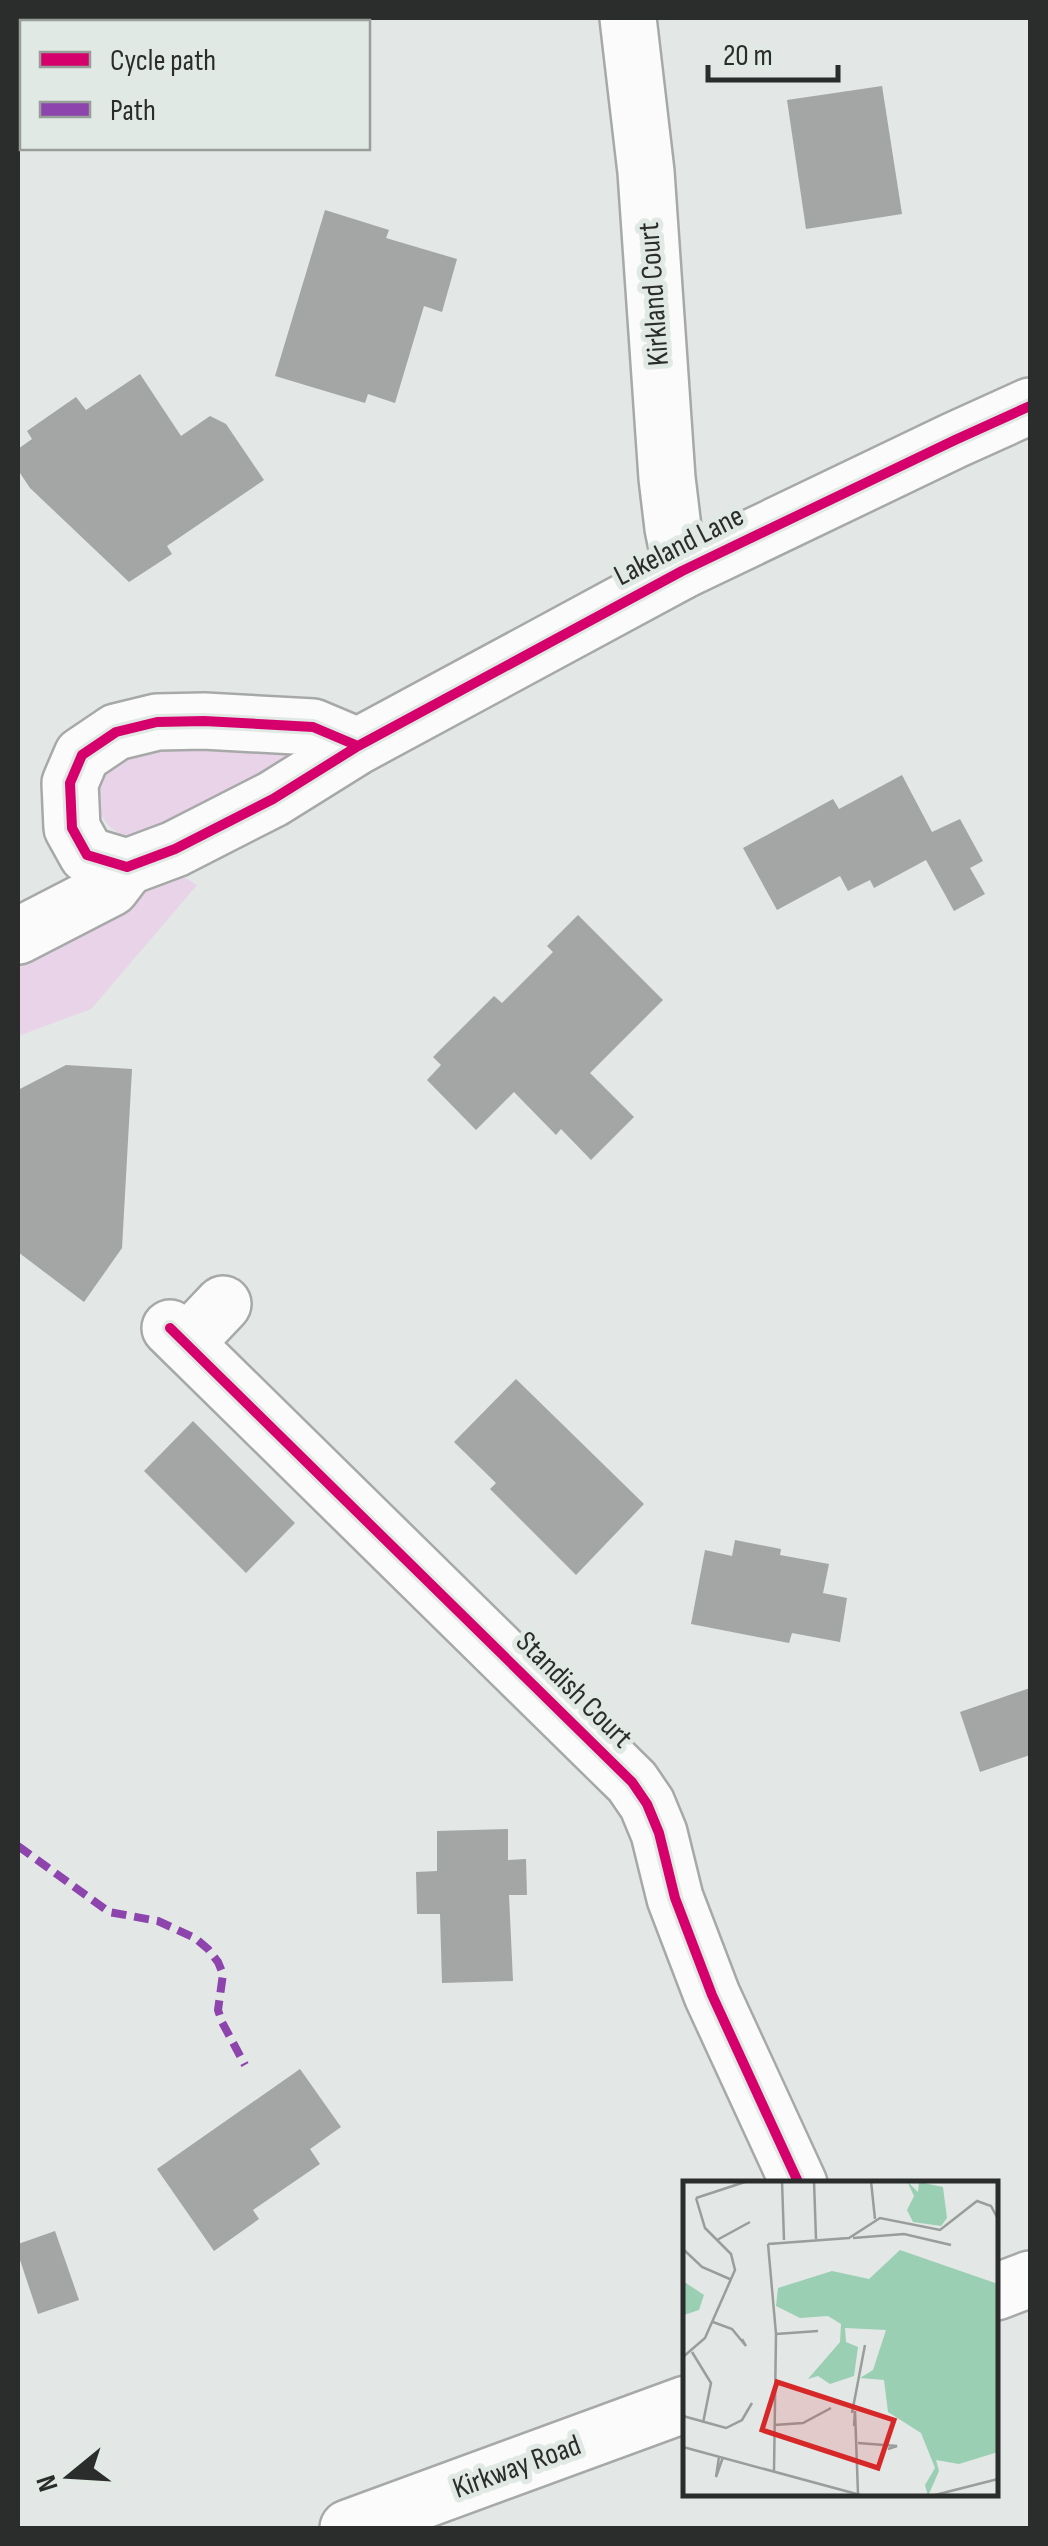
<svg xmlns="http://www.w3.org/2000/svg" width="1048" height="2546" viewBox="0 0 1048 2546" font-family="'Sofia Sans Condensed',sans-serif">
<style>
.green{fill:#e8d3e9}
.building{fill:#a3a6a4}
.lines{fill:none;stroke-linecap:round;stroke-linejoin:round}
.minor-casing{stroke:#a6a9a7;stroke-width:60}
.minor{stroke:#fbfbfb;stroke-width:55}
.quiet{stroke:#8e44ad;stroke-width:8;stroke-dasharray:15 8;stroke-linecap:butt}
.cycleway-casing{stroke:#e1e9e4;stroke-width:16}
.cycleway{stroke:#d6006c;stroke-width:10}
.labels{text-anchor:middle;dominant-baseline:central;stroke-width:10;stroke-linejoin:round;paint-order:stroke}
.street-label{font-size:30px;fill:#2a2d2b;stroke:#e1e9e4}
.inset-road{fill:none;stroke:#999d9b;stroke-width:2.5}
.view{fill:#d62828;fill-opacity:0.15;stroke:#d62828;stroke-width:5}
.inset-edge{fill:none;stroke:#2a2d2b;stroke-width:5}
</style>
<rect width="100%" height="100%" fill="#e3e7e5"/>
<g class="green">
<path d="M 286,746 L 298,754 L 147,838 C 137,837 126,837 117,832 C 92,818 90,773 116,759 C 149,741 245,747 286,746 Z"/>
<path d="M 178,874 L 197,885 L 91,1009 L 18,1036 L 18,949 L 48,937 Z"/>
</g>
<g class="building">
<path d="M 882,86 L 902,214 L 806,229 L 787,100 Z"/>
<path d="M 325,210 L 389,230 L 386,238 L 457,259 L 442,312 L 424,306 L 395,403 L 368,394 L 365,403 L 275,376 Z"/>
<path d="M 140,374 L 181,436 L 210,416 L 226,424 L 264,480 L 167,546 L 172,554 L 129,582 L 30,488 L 18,470 L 18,449 L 32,439 L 27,431 L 76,397 L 86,410 Z"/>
<path d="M 902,775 L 932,832 L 960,819 L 983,861 L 970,868 L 985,894 L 954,911 L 926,860 L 874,888 L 870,880 L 848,891 L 840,876 L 777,910 L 743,848 L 833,799 L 839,809 Z"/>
<path d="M 578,915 L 663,1000 L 590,1073 L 634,1117 L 591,1160 L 561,1129 L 556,1135 L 514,1092 L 476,1130 L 427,1080 L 441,1065 L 433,1057 L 494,996 L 502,1003 L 553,952 L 547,946 Z"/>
<path d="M 66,1065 L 132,1069 L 122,1248 L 84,1302 L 18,1252 L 18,1090 Z"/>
<path d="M 516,1379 L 644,1504 L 576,1575 L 490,1489 L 496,1483 L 454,1442 Z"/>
<path d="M 193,1421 L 295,1523 L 246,1573 L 144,1471 Z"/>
<path d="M 735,1540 L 781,1549 L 780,1555 L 829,1564 L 823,1593 L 847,1598 L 840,1642 L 792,1633 L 789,1643 L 691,1624 L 705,1550 L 732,1556 Z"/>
<path d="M 1030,1688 L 1030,1755 L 980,1772 L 960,1712 Z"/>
<path d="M 508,1829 L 508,1860 L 526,1859 L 527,1895 L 509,1895 L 513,1981 L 442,1983 L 440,1914 L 417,1914 L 416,1872 L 437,1871 L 437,1831 Z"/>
<path d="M 300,2069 L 341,2127 L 310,2149 L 320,2164 L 253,2210 L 259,2219 L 214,2251 L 157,2169 Z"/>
<path d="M 55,2231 L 79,2300 L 38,2314 L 18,2254 L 18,2244 Z"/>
</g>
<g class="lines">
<defs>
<g id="minor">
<path d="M 628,18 L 646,172 L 667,478 L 673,528 L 682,571"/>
<path d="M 358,746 L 313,727 L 204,721 L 157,722 L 116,732 L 82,755 L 70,783 L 72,828 L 87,855 L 127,867 L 175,849 L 273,799 L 358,746 L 682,571 L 955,440 L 1030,406"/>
<path d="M 18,936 L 111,888 L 127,867"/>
<path d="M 170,1328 L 632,1782 L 647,1804 L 659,1833 L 675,1898 L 712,1995 L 799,2184"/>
<path d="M 186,1343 L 223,1304"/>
<path d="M 996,2292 L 1030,2279"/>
<path d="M 348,2528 L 686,2404"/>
</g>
</defs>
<use href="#minor" class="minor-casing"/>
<use href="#minor" class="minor"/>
<path class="quiet" d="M 18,1846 L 109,1912 L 158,1921 L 195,1938 L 208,1949 L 218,1962 L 223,1974 L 218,2010 L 222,2022 L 245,2065"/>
<defs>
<g id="cycleway">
<path d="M 358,746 L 313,727 L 204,721 L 157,722 L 116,732 L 82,755 L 70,783 L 72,828 L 87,855 L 127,867 L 175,849 L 273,799 L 358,746 L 682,571 L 955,440 L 1030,406"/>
<path d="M 170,1328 L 632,1782 L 647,1804 L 659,1833 L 675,1898 L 712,1995 L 799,2184"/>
</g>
</defs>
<use href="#cycleway" class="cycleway-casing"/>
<use href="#cycleway" class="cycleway"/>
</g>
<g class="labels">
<g class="street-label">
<text transform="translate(654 294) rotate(-94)">Kirkland Court</text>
<text transform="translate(679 546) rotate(-27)">Lakeland Lane</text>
<text transform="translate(574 1690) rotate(45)">Standish Court</text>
<text transform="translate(517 2467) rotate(-20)">Kirkway Road</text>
</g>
</g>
<g transform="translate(683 2181)">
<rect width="315" height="315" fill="#e3e7e5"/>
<path d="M 224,0 L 235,11 L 236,1 L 260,6 L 264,37 L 258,45 L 230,41 L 224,29 L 231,15 ZM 217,69 L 315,103 L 315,271 L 276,283 L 253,279 L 256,290 L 245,315 L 242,304 L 252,287 L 238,252 L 205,231 L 201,199 L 177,197 L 190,189 L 203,149 L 162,147 L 163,161 L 175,166 L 171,195 L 147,203 L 135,195 L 125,198 L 157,161 L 158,143 L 145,135 L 117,137 L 93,125 L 95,107 L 149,90 L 186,98 ZM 0,100 L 21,114 L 16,129 L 1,134 Z" fill="#9bcfb4"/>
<path class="inset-road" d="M 99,0 L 101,59M 131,0 L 133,58M 188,0 L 192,38M 13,17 L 65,0M 170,57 L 221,53 L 268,64M 34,59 L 67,41M 85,63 L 166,57 L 197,37 L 257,49 L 294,20 L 308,25 L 315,38M 85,63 L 93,153 L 91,291M 0,68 L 19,86 L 49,99M 30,141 L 49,148 L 63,165 L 59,158M 93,153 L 135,150M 9,171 L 28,202 L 20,242M 0,176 L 22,157 L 52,89 L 48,73 L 22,47 L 13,17M 169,232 L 182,164M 0,235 L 43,247 L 59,239 L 69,222M 91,244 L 120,242 L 148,227M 171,245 L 172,230 L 175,313M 175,262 L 214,265 L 205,268M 0,266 L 181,315M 36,276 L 33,296 L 40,276M 248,315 L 315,298"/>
<path class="view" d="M 94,201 L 211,239 L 195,287 L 79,249 Z"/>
<rect width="315" height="315" class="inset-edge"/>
</g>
<rect width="1048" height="2546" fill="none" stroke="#2a2d2b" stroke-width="40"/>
<rect x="20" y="20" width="350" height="130" fill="#e1e9e4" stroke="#989e9a" stroke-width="2.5"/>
<rect x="40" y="52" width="50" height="15" fill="#d6006c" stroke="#989e9a" stroke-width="2.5"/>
<text x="110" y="70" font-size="30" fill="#2a2d2b">Cycle path</text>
<rect x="40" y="102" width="50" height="15" fill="#8e44ad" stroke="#989e9a" stroke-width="2.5"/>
<text x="110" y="120" font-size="30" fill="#2a2d2b">Path</text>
<g transform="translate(70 2476) rotate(252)" stroke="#e1e9e4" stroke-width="8" paint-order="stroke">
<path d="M0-8L18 38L0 25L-18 38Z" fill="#2a2d2b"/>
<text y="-15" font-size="28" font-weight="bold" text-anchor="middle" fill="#2a2d2b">N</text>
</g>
<path d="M708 65v15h130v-15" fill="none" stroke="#2a2d2b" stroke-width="5"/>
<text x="723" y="65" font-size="30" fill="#2a2d2b" stroke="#e1e9e4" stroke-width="8" paint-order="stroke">20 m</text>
</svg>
